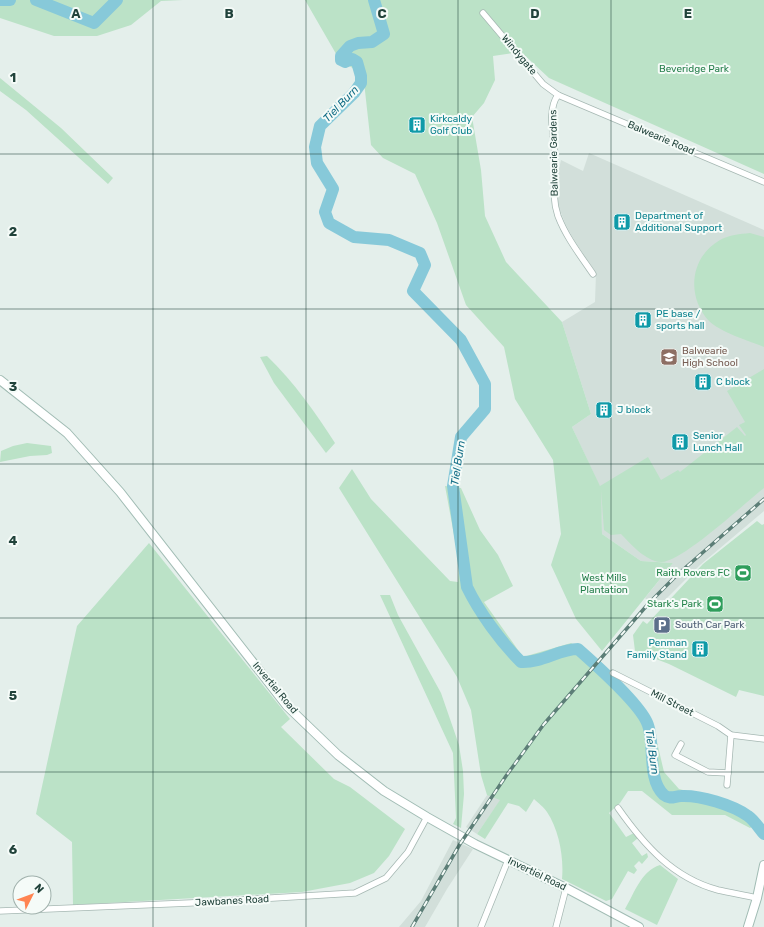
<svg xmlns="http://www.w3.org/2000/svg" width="764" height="927" viewBox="0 0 764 927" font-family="Rubik,sans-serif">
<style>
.built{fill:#d2dfda}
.green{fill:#bbe2c7}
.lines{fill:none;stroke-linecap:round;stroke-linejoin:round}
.river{stroke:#87c9d9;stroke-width:12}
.minor-casing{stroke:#a6b8b3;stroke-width:7}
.secondary-casing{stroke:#a1bcb4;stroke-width:10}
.minor{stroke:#fff;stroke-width:5.5}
.secondary{stroke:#fff;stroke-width:8}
.rail-casing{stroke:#5c7e77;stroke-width:3.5}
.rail{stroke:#f5fbf8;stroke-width:2;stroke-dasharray:6;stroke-linecap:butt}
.grid{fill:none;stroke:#21433b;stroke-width:1;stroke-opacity:0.55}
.labels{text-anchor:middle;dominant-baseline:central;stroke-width:4;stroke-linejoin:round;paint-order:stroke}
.street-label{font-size:10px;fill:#21433b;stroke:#f5fbf8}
.park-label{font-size:10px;fill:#267f4c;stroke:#f5fbf8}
.culture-label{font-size:10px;fill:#0d838f;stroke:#f5fbf8;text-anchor:start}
.education-label{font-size:10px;fill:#785e54;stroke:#f5fbf8;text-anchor:start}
.leisure-label{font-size:10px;fill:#27864d;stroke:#f5fbf8;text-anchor:end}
.service-label{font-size:10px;fill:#4e5e75;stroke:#f5fbf8;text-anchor:start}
.water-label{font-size:11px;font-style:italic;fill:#136e87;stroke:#f5fbf8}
.grid-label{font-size:13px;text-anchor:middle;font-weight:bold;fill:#21433b;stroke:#f5fbf8;stroke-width:4;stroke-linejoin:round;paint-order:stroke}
</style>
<rect width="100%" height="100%" fill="#e4efeb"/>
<g class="built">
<path d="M 589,153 L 764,230 L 764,511 L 700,565 L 658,607 L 655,608 L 645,598 L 673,563 L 641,561 L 602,534 L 600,487 L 572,427 L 591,414 L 562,322 L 595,302 L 596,273 L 574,240 L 565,223 L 558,205 L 556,183 L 561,160 L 583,171 Z"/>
<path d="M 493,786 L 502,798 L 477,834 L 466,827 Z"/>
<path d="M 453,840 L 473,849 L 447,889 L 425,927 L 399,927 L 421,901 Z"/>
</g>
<g class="green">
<path d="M 0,0 L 183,0 L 161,1 L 131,25 L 97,36 L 54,36 L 0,18 Z"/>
<path d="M 305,0 L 764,0 L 764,174 L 549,78 L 519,50 L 513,53 L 493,56 L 495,80 L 484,103 L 472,117 L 481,170 L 485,216 L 506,262 L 562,322 L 591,414 L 572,427 L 600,486 L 648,457 L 661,480 L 678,470 L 680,472 L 737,427 L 745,436 L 746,435 L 739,425 L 745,422 L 727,391 L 764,369 L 764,488 C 746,502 681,563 661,562 C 645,561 631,544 621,534 L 611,535 L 604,530 L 601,490 L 602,534 L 641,561 L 673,563 L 602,651 L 576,619 L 551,565 L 561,534 L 553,460 L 515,399 L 504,347 L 466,305 L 437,223 L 415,174 L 383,158 L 371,145 L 364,82 L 354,69 L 339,59 Z"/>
<path d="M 0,78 L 61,128 L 113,178 L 108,184 L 26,110 L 0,91 Z"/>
<path d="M 750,233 L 764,237 L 764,347 C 749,341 720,332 709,321 C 686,296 690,257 720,240 C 729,235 740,234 750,233 Z"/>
<path d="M 267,356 C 294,382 315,412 335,443 L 326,453 L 274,383 L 260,357 Z"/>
<path d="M 27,443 L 51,446 L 52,453 L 47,455 L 30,456 L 0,462 L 1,451 L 13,446 Z"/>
<path d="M 352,469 L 371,499 L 450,581 L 458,582 L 459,562 L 445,486 L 461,488 L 480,530 L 498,555 L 513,586 L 484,602 L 523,657 L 571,643 L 580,648 L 642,707 L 653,725 L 664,772 L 679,789 L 730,802 L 760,822 L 750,828 L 725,815 L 672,815 L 642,791 L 628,791 L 620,803 L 609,813 L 626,837 L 634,833 L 638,838 L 632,843 L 642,856 L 647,853 L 648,857 L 642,864 L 639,861 L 634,866 L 637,870 L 634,874 L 628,871 L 612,899 L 606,901 L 562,879 C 564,857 559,830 547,812 C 544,807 538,803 534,799 L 526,812 L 519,806 L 508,803 L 485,839 L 477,834 L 500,800 L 487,795 L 481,775 L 471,710 L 457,677 L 339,488 Z"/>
<path d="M 757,521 L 762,525 L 764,524 L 764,696 L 739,690 L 736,697 L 669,664 L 635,651 L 633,635 L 643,621 L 647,624 L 703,564 Z"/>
<path d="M 149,543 L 290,719 L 281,727 L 334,779 L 350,787 L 405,829 L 389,856 L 374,873 L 350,883 L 302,892 L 73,905 L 72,842 L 36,814 L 77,626 Z"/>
<path d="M 380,595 L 390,595 L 398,615 L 441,693 L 459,745 L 463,771 L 464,794 L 461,828 L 453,824 L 456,818 L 453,753 Z"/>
<path d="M 660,865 L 678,879 L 657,925 L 625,909 C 634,894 641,871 660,865 Z"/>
</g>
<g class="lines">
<g class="river">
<path d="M 1,0 L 10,0"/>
<path d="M 36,0 L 94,23 L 117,0"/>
<path d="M 374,0 L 384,34 L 372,42 L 358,43 L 350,46 L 341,56 L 341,60 L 345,62 L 352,59 L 357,62 L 361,76 L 361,83 L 354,93 L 320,126 L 315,147 L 317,163 L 333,189 L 325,212 L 329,223 L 354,237 L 389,240 L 420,253 L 425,265 L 413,291 L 461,340 L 485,384 L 485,409 L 461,437 L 453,486 L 467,587 C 479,612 501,642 521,662 C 542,663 559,649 578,649 C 595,664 642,706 648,725 C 655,744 647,780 664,795 C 670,800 675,796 681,796 C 700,795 733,805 748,816 C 754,820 759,828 764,834"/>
</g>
<defs>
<g id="minor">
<path d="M 483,13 L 543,84 L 558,95 L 764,182"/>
<path d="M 558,95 C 546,111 555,139 555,158 C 556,178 551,196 558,216 C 566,237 580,255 593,274"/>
<path d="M 613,673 L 718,726 L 731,735 L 764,739"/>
<path d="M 681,744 L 675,755 L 708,772 L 728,773"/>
<path d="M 727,785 L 731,735"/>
<path d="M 618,808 C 644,845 673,878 718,890 C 731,893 744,895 757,898"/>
<path d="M 0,911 L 190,903 L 355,893 L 386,878 L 408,852 L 427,817"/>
<path d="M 481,927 L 508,860"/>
<path d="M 556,927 L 566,888"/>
</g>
<g id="secondary">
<path d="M 0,380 L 67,433 L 120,492 L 287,706 L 338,755 L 384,791 L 427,817 L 475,844 L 566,888 L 639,927"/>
<path d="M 748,927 L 757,898 L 764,865"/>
</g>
</defs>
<use href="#minor" class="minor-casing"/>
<use href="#secondary" class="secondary-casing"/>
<use href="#minor" class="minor"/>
<use href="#secondary" class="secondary"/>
<defs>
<path id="rail" d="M 412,927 L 460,844 L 506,776 L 544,724 L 649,603 L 677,575 L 764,499"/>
</defs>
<use href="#rail" class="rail-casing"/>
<use href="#rail" class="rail"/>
</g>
<path class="grid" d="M 153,0 L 153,927M 306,0 L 306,927M 458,0 L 458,927M 611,0 L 611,927M 0,154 L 764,154M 0,309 L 764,309M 0,464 L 764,464M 0,618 L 764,618M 0,772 L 764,772"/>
<defs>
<symbol id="building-square" viewBox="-11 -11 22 22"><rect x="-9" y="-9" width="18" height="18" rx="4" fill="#0f9aa8" stroke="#f5fbf8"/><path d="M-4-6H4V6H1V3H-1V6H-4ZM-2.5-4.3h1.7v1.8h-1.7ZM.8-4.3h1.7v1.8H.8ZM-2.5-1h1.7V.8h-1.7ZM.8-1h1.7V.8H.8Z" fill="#fff"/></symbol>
<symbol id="school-square" viewBox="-11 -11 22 22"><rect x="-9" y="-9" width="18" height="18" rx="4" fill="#8d6e63" stroke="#f5fbf8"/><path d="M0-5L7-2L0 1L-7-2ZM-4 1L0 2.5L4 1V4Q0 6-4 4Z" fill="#fff"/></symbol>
<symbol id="stadium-square" viewBox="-11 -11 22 22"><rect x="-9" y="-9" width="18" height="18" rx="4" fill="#2e9e5b" stroke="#f5fbf8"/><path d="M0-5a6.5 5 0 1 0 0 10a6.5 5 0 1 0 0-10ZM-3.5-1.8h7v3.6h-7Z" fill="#fff"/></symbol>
<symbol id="parking-square" viewBox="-11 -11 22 22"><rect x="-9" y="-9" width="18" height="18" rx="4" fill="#5c6f8a" stroke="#f5fbf8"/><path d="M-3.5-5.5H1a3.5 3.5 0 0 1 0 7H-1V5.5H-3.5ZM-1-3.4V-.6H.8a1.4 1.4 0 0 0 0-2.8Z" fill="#fff"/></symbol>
</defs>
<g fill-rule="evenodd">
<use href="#building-square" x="407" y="115" width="20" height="20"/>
<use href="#building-square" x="612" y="212" width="20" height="20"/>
<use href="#building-square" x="633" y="310" width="20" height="20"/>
<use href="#school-square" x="659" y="347" width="20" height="20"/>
<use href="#building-square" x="693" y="372" width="20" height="20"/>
<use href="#building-square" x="594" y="400" width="20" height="20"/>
<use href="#building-square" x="670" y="432" width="20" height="20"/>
<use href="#stadium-square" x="733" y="563" width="20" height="20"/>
<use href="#stadium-square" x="705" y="594" width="20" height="20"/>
<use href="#parking-square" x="652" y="615" width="20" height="20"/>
<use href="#building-square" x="690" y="639" width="20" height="20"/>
</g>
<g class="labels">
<g class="street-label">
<text transform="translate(519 55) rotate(50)">Windygate</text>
<text transform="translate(661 138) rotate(23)">Balwearie Road</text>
<text transform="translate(554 153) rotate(-91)">Balwearie Gardens</text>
<text transform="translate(275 688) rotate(50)">Invertiel Road</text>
<text transform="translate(672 703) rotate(27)">Mill Street</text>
<text transform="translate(537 874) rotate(26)">Invertiel Road</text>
<text transform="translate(232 901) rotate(-3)">Jawbanes Road</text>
</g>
<g class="park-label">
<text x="694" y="69">Beveridge Park</text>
<text x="604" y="578">West Mills<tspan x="604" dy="12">Plantation</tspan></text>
</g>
<g class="culture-label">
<text x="430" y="119">Kirkcaldy<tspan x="430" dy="12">Golf Club</tspan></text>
<text x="635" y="216">Department of<tspan x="635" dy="12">Additional Support</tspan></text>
<text x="656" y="314">PE base /<tspan x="656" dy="12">sports hall</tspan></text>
<text x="716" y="382">C block</text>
<text x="617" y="410">J block</text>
<text x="693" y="436">Senior<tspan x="693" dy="12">Lunch Hall</tspan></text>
<text x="687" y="643" text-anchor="end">Penman<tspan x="687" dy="12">Family Stand</tspan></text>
</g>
<g class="education-label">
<text x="682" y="351">Balwearie<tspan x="682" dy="12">High School</tspan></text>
</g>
<g class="leisure-label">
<text x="730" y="573">Raith Rovers FC</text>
<text x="702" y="604">Stark's Park</text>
</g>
<g class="service-label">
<text x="675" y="625">South Car Park</text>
</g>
<g class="water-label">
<text transform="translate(341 104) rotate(-46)">Tiel Burn</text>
<text transform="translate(458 463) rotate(-81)">Tiel Burn</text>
<text transform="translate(652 752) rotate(82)">Tiel Burn</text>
</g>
</g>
<g class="grid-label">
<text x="76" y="18">A</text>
<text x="229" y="18">B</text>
<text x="382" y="18">C</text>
<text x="535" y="18">D</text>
<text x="688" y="18">E</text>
<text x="13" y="82">1</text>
<text x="13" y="236">2</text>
<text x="13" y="391">3</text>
<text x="13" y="545">4</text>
<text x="13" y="700">5</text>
<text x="13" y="854">6</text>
</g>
<g transform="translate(32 895) rotate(48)"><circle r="19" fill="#f5fbf8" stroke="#a0b1ac"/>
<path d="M0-3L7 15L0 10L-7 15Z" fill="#ff8452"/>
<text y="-6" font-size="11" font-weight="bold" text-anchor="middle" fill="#21433b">N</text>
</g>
</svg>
